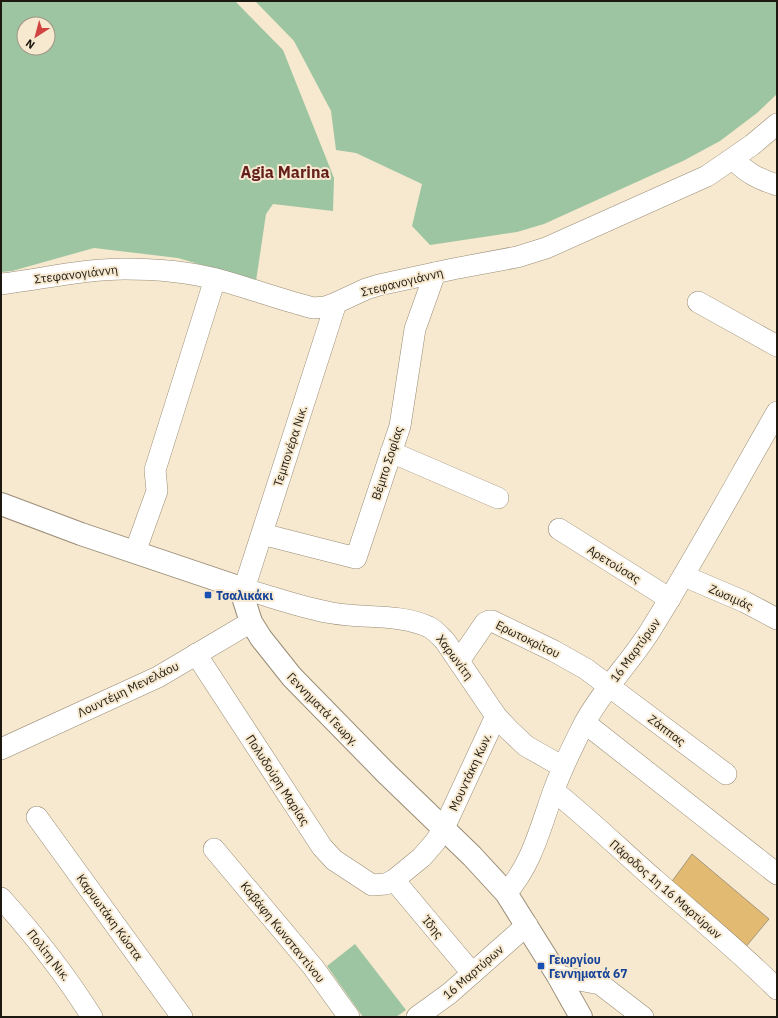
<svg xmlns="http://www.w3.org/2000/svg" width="778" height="1018" viewBox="0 0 778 1018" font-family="'IBM Plex Sans',sans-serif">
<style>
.green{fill:#9dc5a1;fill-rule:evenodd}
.building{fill:#e3ba71;stroke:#a3967e}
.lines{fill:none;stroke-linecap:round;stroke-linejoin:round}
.street-casing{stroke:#998c75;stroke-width:22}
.secondary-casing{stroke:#998c75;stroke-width:24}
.street{stroke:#fff;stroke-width:21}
.secondary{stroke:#fff;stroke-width:22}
.transit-dot{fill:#1a4fb4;stroke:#f7e9d0;stroke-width:1.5}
.labels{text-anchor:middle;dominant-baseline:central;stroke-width:4;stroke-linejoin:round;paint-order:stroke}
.street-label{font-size:12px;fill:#1e1910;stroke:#f7e9d0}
.transit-label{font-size:12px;font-weight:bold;fill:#164399;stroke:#f7e9d0;text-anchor:start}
.district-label{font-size:16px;font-weight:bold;fill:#641f1d;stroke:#f7e9d0}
</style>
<rect width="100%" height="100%" fill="#f7e9d0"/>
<g class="green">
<path d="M 1,1 L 235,1 L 283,50 L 334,178 L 333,211 L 273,204 L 266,214 L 256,281 L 178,258 L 94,248 L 12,271 L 1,272 ZM 24,24 L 48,24 L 48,48 L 24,48 Z"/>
<path d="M 255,1 L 777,1 L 777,94 L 757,113 L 720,141 L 683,161 L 544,224 L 517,232 L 430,245 L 412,226 L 422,184 L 356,153 L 336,150 L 331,111 L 294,41 Z"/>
<path d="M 355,944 L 406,1010 L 396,1017 L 363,1017 L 327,966 Z"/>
</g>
<path class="building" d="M 692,854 L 769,919 L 744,949 L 670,884 Z"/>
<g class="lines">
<defs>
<g id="street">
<path d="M 733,159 C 747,173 758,179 777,185"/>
<path d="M 1,284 C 43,279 83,269 125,269 C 154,269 188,272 216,279 C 246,287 276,298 306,306 L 313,308 L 325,307 L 336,303 L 366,289 L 379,285 L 453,269 L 517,257 L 546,248 L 707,176 L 752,145 L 777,124"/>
<path d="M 698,302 L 777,346"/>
<path d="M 336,303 L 244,589 C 273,597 302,608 332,613 C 363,619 399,613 429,627 C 435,630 440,636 445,641 L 496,716 L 509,730 L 526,746 L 563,767"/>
<path d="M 391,452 L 498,498"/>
<path d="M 559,529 L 670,599"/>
<path d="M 262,534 L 356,558 L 400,426 L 415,329 L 435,273"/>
<path d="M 135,552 L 157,491 L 155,470 L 215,279"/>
<path d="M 684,576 L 745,602 L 777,619"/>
<path d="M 196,654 L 322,847 L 334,860 L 372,885 L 386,884 L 394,880 L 422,857 L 435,842 L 444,828 L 496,716"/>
<path d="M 459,661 L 485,623 L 489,621 L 492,621 L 554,651 L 586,669 L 726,774"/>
<path d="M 585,723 L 777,874"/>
<path d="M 1,749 L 158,677 L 251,622"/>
<path d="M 554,791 C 589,819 621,850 654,879 C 696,916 738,950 777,989"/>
<path d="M 37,817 L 182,1017"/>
<path d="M 214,849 L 313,967 L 349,1017"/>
<path d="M 394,880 L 472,973"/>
<path d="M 506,893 C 532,865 541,825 554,790 C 562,767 573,746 584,724 C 602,690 630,663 650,631 C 695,559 735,485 777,412"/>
<path d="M 1,898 C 36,937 64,972 92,1017"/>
<path d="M 558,976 L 600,984 L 643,1017"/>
<path d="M 417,1017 L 450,993 L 527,925"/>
</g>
<path id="secondary" d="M 1,504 L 81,534 L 244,589 L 244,600 L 251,622 L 261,638 L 292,677 L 386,773 L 472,856 L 506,893 L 558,976 L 581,1017"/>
</defs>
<use href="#street" class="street-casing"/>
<use href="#secondary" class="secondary-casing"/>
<use href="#street" class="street"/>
<use href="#secondary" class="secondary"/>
</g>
<g class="transit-dot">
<rect x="204" y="591" width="8" height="8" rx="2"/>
<rect x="537" y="962" width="8" height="8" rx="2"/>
</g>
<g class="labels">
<g class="street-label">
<text transform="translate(76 274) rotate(-7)">Στεφανογιάννη</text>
<text transform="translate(402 282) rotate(-14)">Στεφανογιάννη</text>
<text transform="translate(290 446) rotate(-72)">Τεμπονέρα Νικ.</text>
<text transform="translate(387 463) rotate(-72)">Βέμπο Σοφίας</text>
<text transform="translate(614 564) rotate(32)">Αρετούσας</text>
<text transform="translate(731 597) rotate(24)">Ζωσιμάς</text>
<text transform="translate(528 639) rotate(26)">Ερωτοκρίτου</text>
<text transform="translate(635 650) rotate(-54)">16 Μαρτύρων</text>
<text transform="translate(455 657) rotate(53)">Χαρωνίτη</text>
<text transform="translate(128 689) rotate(-26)">Λουντέμη Μενελάου</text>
<text transform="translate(323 709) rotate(46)">Γεννηματά Γεωργ.</text>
<text transform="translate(667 730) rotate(37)">Ζάππας</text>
<text transform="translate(470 772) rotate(-65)">Μουντάκη Κων.</text>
<text transform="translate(278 780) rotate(57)">Πολυδούρη Μαρίας</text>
<text transform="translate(666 889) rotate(41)">Πάροδος 1η 16 Μαρτύρων</text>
<text transform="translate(110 917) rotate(54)">Καρυωτάκη Κώστα</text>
<text transform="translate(433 927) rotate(50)">Ίδης</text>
<text transform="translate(283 932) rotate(51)">Καβάφη Κωνσταντίνου</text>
<text transform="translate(49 955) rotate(52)">Πολίτη Νικ.</text>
<text transform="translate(473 972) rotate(-41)">16 Μαρτύρων</text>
</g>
<g class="transit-label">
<text x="216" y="595">Τσαλικάκι</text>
<text x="549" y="959">Γεωργίου<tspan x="549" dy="14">Γεννηματά 67</tspan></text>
</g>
<g class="district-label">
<text x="285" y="172">Agia Marina</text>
</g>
</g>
<rect width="778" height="1018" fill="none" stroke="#1e1910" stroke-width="4"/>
<g transform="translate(36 36) rotate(216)"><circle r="19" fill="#f7e9d0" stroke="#a09683"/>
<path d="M0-3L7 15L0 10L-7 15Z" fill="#d24340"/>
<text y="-6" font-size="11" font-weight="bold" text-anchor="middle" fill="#1e1910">N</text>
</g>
</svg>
